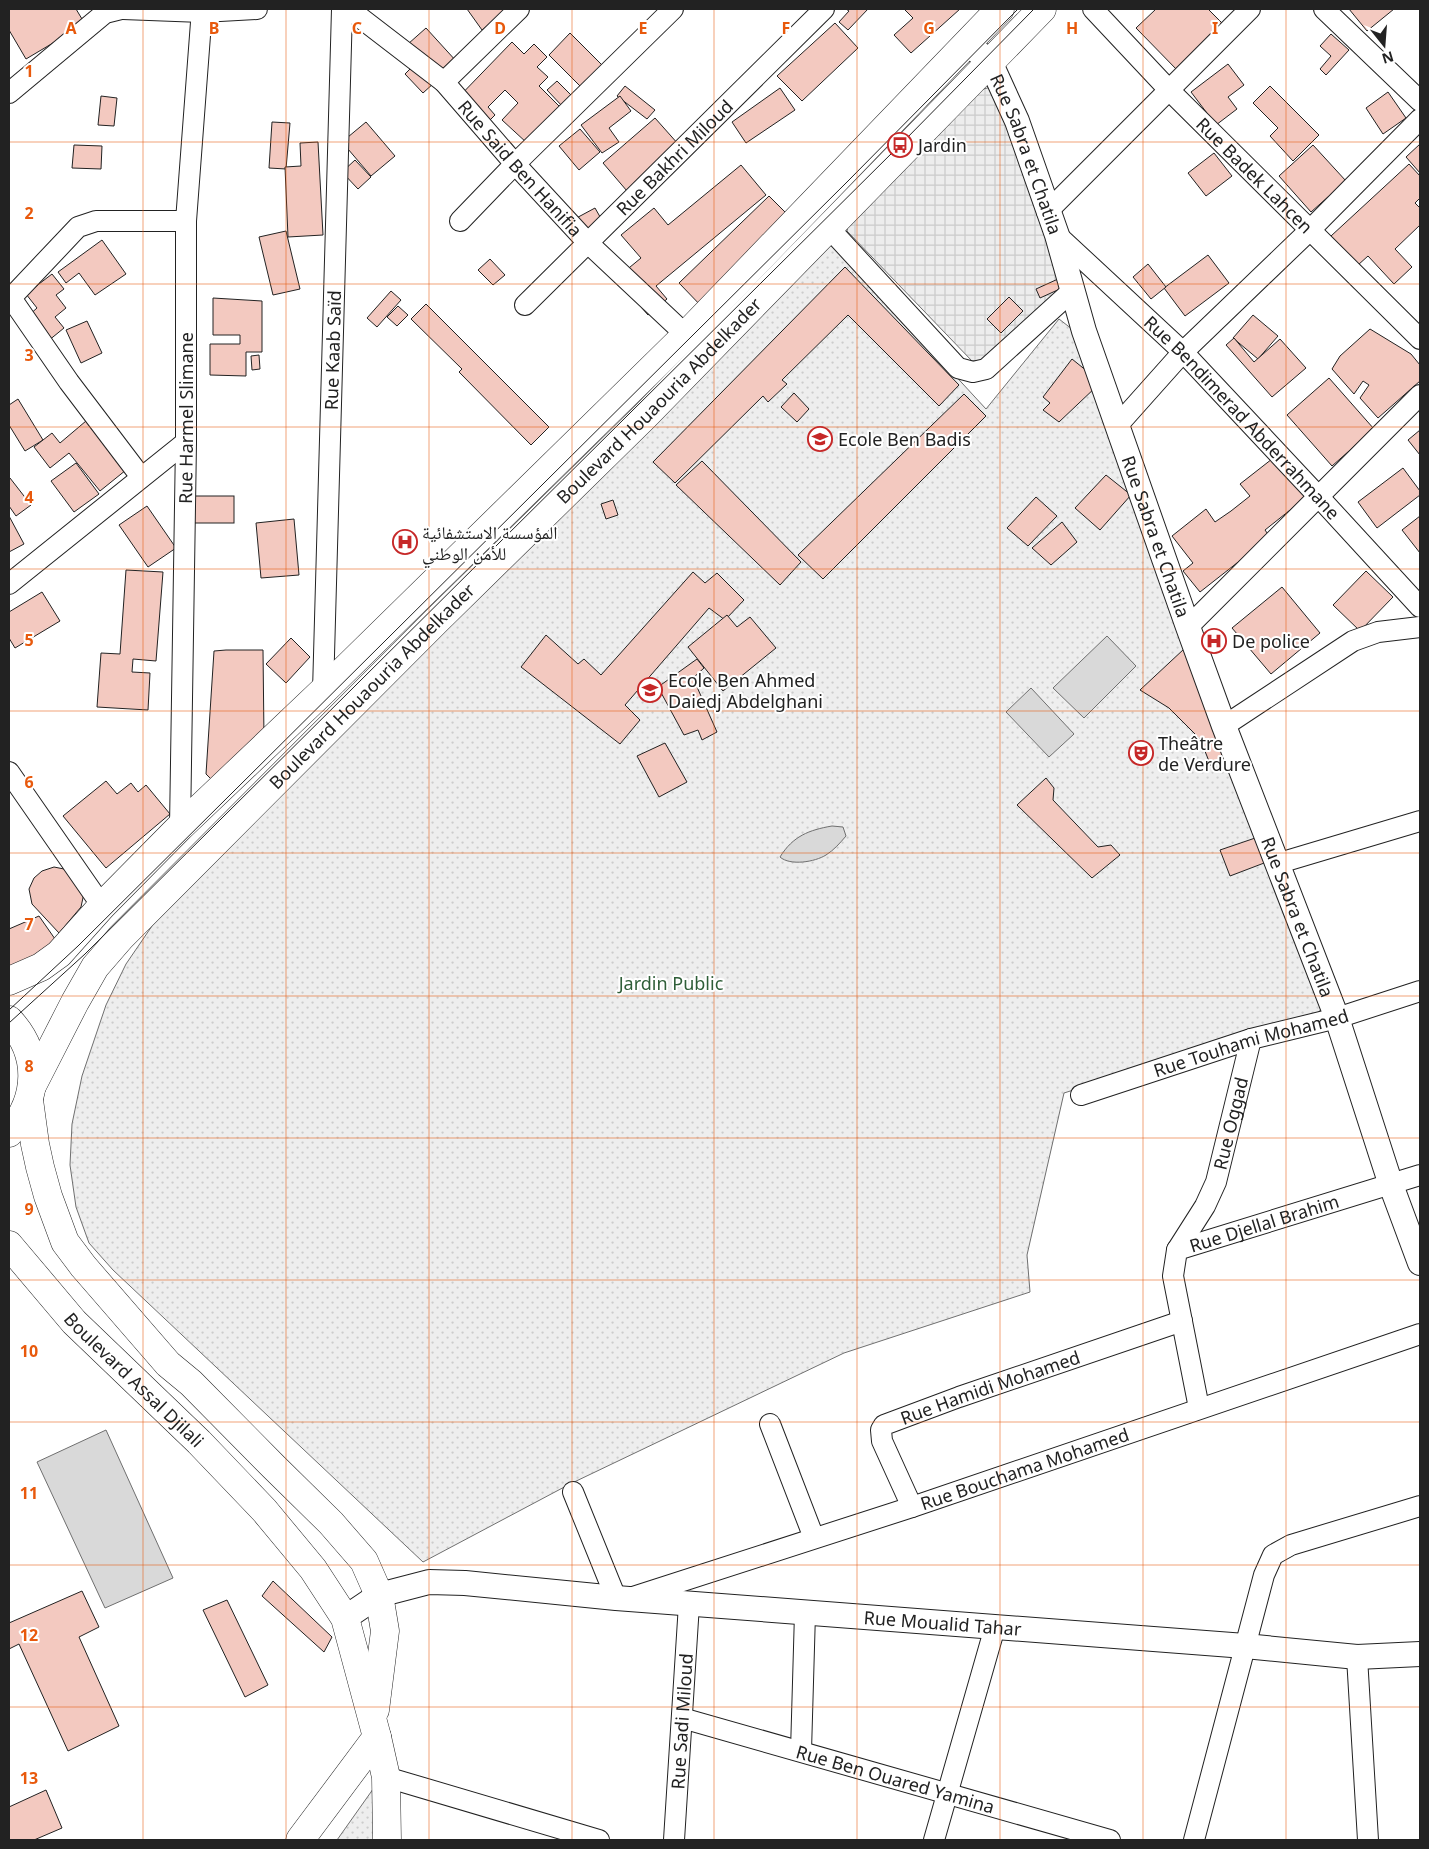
<svg xmlns="http://www.w3.org/2000/svg" width="1429" height="1849" viewBox="0 0 1429 1849" font-family="'Noto Sans','Noto Naskh Arabic',sans-serif">
<style>
.grass{fill:url(#grass-dots);stroke:#6f6f6f}
.plaza{fill:url(#plaza-grid);stroke:#6f6f6f}
.water{fill:#d9d9d9;stroke:#6f6f6f}
.building{fill:#f3c9c0;stroke:#222}
.lines{fill:none;stroke-linecap:round;stroke-linejoin:round}
.minor-casing{stroke:#222;stroke-width:22}
.tertiary-casing{stroke:#222;stroke-width:26}
.secondary-casing{stroke:#222;stroke-width:29}
.primary-casing{stroke:#222;stroke-width:29}
.minor{stroke:#fff;stroke-width:20}
.tertiary{stroke:#fff;stroke-width:24}
.secondary{stroke:#fff;stroke-width:28}
.primary{stroke:#fff;stroke-width:28}
.tram{stroke:#222;stroke-width:1}
.grid{fill:none;stroke:#e8590c;stroke-width:1;stroke-opacity:0.55}
.labels{text-anchor:middle;dominant-baseline:central;stroke-width:4;stroke-linejoin:round;paint-order:stroke}
.poi-label{font-size:18px;fill:#222;stroke:#fff;text-anchor:start}
.street-label{font-size:18px;fill:#222;stroke:#fff}
.park-label{font-size:18px;fill:#2f5e38;stroke:#fff}
.grid-label{font-size:16px;text-anchor:middle;font-weight:bold;fill:#e8590c;stroke:#fff;stroke-width:4;stroke-linejoin:round;paint-order:stroke}
</style>
<defs>
<pattern id="grass-dots" width="8" height="8" patternUnits="userSpaceOnUse" patternTransform="scale(1.25)"><rect width="8" height="8" fill="#eee"/><path d="M2 2h.1M6 6h.1" fill="none" stroke="#ccc" stroke-width="1.8" stroke-linecap="round"/></pattern>
<pattern id="plaza-grid" width="8" height="8" patternUnits="userSpaceOnUse" patternTransform="scale(1.25)"><rect width="8" height="8" fill="#ededed"/><path d="M0 4h8M4 0v8" fill="none" stroke="#cbcbcb"/></pattern>
</defs>
<rect width="100%" height="100%" fill="#fff"/>
<g class="grass">
<path d="M 831,241 L 986,409 L 1059,319 L 1090,343 L 1325,1002 L 1319,1012 L 1064,1093 L 1027,1255 L 1030,1292 L 844,1353 L 570,1484 L 423,1562 L 113,1270 L 89,1243 L 76,1207 L 70,1165 L 72,1124 L 82,1076 L 106,1005 L 126,964 L 152,926 Z"/>
<path d="M 383,1775 L 384,1840 L 337,1840 Z"/>
</g>
<path class="plaza" d="M 991,87 L 1063,260 L 1060,292 L 981,361 L 972,361 L 847,231 L 849,221 L 980,90 Z"/>
<g class="water">
<path d="M 1107,636 L 1136,666 L 1084,718 L 1053,688 Z"/>
<path d="M 1031,688 L 1074,734 L 1049,757 L 1006,712 Z"/>
<path d="M 832,826 L 843,827 L 846,836 C 840,843 834,850 826,855 C 815,862 790,866 780,857 C 793,836 809,830 832,826 Z"/>
<path d="M 106,1430 L 173,1578 L 105,1608 L 37,1462 Z"/>
</g>
<g class="building">
<path d="M 9,9 L 76,9 L 85,24 L 26,59 L 9,30 Z"/>
<path d="M 467,9 L 510,9 L 482,30 Z"/>
<path d="M 846,9 L 868,9 L 848,30 L 839,22 L 849,11 Z"/>
<path d="M 904,9 L 960,9 L 911,53 L 894,35 L 913,18 Z"/>
<path d="M 1156,9 L 1208,9 L 1225,26 L 1179,72 L 1136,28 Z"/>
<path d="M 1349,9 L 1394,9 L 1367,31 Z"/>
<path d="M 835,23 L 858,48 L 802,101 L 777,76 Z"/>
<path d="M 426,28 L 457,62 L 423,93 L 405,74 L 412,67 L 399,52 Z"/>
<path d="M 570,33 L 604,67 L 582,88 L 549,55 Z"/>
<path d="M 1331,34 L 1349,50 L 1326,75 L 1320,69 L 1331,56 L 1320,46 Z"/>
<path d="M 512,42 L 524,54 L 534,44 L 547,57 L 537,67 L 548,77 L 539,86 L 561,108 L 527,143 L 502,120 L 518,103 L 505,90 L 488,107 L 495,115 L 479,131 L 451,105 Z"/>
<path d="M 1228,64 L 1244,85 L 1228,97 L 1237,109 L 1216,125 L 1191,92 Z"/>
<path d="M 557,81 L 573,97 L 563,107 L 547,90 Z"/>
<path d="M 625,86 L 655,110 L 647,119 L 617,96 Z"/>
<path d="M 1270,86 L 1319,135 L 1293,161 L 1270,136 L 1278,128 L 1253,103 Z"/>
<path d="M 780,88 L 795,110 L 746,143 L 732,122 Z"/>
<path d="M 1388,92 L 1406,118 L 1383,134 L 1366,108 Z"/>
<path d="M 101,96 L 117,98 L 114,126 L 98,125 Z"/>
<path d="M 620,96 L 631,111 L 609,128 L 619,142 L 602,153 L 581,125 Z"/>
<path d="M 655,118 L 679,145 L 627,191 L 603,163 Z"/>
<path d="M 272,122 L 290,123 L 286,169 L 269,168 Z"/>
<path d="M 366,122 L 395,156 L 371,176 L 342,142 Z"/>
<path d="M 580,129 L 600,152 L 579,170 L 559,146 Z"/>
<path d="M 318,142 L 323,235 L 288,237 L 285,167 L 301,166 L 300,143 Z"/>
<path d="M 1420,144 L 1420,173 L 1406,157 Z"/>
<path d="M 74,145 L 102,146 L 101,169 L 72,168 Z"/>
<path d="M 1313,145 L 1346,181 L 1311,212 L 1279,176 Z"/>
<path d="M 1214,153 L 1232,176 L 1206,196 L 1188,173 Z"/>
<path d="M 355,160 L 371,177 L 358,189 L 342,172 Z"/>
<path d="M 1409,164 L 1420,176 L 1420,198 L 1415,203 L 1420,208 L 1420,225 L 1395,249 L 1412,267 L 1394,284 L 1368,256 L 1358,265 L 1331,236 Z"/>
<path d="M 741,165 L 766,195 L 656,286 L 667,299 L 648,315 L 635,300 L 624,272 L 641,258 L 621,235 L 654,208 L 668,225 Z"/>
<path d="M 769,196 L 793,220 L 705,310 L 679,283 Z"/>
<path d="M 595,208 L 603,222 L 577,237 L 569,222 Z"/>
<path d="M 286,231 L 300,289 L 273,295 L 259,237 Z"/>
<path d="M 102,240 L 126,274 L 95,295 L 79,273 L 66,283 L 58,272 Z"/>
<path d="M 1208,255 L 1229,283 L 1185,316 L 1164,288 Z"/>
<path d="M 490,259 L 505,275 L 493,285 L 478,270 Z"/>
<path d="M 1148,264 L 1166,287 L 1151,299 L 1133,277 Z"/>
<path d="M 845,267 L 959,385 L 939,406 L 848,315 L 782,380 L 787,384 L 768,402 L 763,396 L 675,483 L 653,462 Z"/>
<path d="M 52,274 L 64,289 L 56,295 L 66,308 L 55,317 L 64,328 L 48,341 L 28,316 L 37,308 L 26,294 Z"/>
<path d="M 1058,279 L 1062,288 L 1040,298 L 1036,289 Z"/>
<path d="M 391,291 L 401,300 L 377,327 L 367,318 Z"/>
<path d="M 1009,297 L 1023,311 L 1001,333 L 987,319 Z"/>
<path d="M 213,298 L 262,301 L 262,352 L 246,352 L 246,376 L 210,375 L 210,344 L 240,344 L 240,335 L 213,335 Z"/>
<path d="M 426,304 L 549,427 L 531,445 L 459,372 L 462,369 L 411,319 Z"/>
<path d="M 398,306 L 408,315 L 397,326 L 387,317 Z"/>
<path d="M 1253,315 L 1278,336 L 1258,359 L 1233,338 Z"/>
<path d="M 87,321 L 102,353 L 81,363 L 66,330 Z"/>
<path d="M 1370,329 L 1411,354 L 1420,365 L 1420,381 L 1378,418 L 1360,398 L 1369,385 L 1363,381 L 1354,394 L 1332,369 L 1340,356 Z"/>
<path d="M 1234,338 L 1254,362 L 1280,339 L 1306,368 L 1272,397 L 1226,345 Z"/>
<path d="M 259,355 L 260,369 L 252,370 L 251,356 Z"/>
<path d="M 1072,359 L 1093,376 L 1097,386 L 1059,422 L 1043,410 L 1050,403 L 1043,397 Z"/>
<path d="M 1329,378 L 1374,429 L 1332,466 L 1287,415 Z"/>
<path d="M 794,393 L 809,409 L 797,422 L 781,407 Z"/>
<path d="M 964,394 L 986,416 L 823,579 L 798,555 Z"/>
<path d="M 18,399 L 43,440 L 25,451 L 9,425 L 9,405 Z"/>
<path d="M 86,421 L 126,470 L 100,491 L 69,453 L 50,468 L 34,447 L 52,433 L 60,443 Z"/>
<path d="M 1420,430 L 1420,455 L 1408,440 Z"/>
<path d="M 1272,459 L 1288,479 L 1293,474 L 1309,495 L 1265,530 L 1270,537 L 1200,592 L 1183,571 L 1193,563 L 1172,536 L 1206,509 L 1215,522 L 1231,511 L 1250,496 L 1240,484 Z"/>
<path d="M 702,461 L 801,562 L 780,585 L 676,485 Z"/>
<path d="M 76,463 L 99,494 L 74,512 L 51,481 Z"/>
<path d="M 1403,468 L 1420,491 L 1420,495 L 1377,528 L 1358,502 Z"/>
<path d="M 1106,475 L 1131,495 L 1100,530 L 1075,508 Z"/>
<path d="M 10,478 L 31,505 L 16,516 L 9,506 L 9,479 Z"/>
<rect x="190" y="496" width="44" height="27"/>
<path d="M 1036,497 L 1057,516 L 1028,546 L 1007,528 Z"/>
<path d="M 613,500 L 618,515 L 606,519 L 601,504 Z"/>
<path d="M 147,506 L 176,548 L 148,567 L 119,525 Z"/>
<path d="M 9,516 L 24,544 L 9,552 Z"/>
<path d="M 1420,516 L 1420,553 L 1402,530 Z"/>
<path d="M 294,519 L 299,575 L 261,578 L 256,523 Z"/>
<path d="M 1062,522 L 1077,542 L 1051,565 L 1032,548 Z"/>
<path d="M 126,570 L 163,572 L 156,661 L 133,659 L 132,672 L 150,673 L 148,710 L 97,707 L 101,653 L 120,654 Z"/>
<path d="M 1366,571 L 1393,597 L 1360,631 L 1333,605 Z"/>
<path d="M 693,572 L 705,583 L 717,573 L 744,600 L 725,620 L 709,608 L 625,705 L 640,720 L 620,744 L 521,667 L 546,635 L 578,664 L 584,659 L 601,675 Z"/>
<path d="M 1282,587 L 1320,633 L 1271,674 L 1232,628 Z"/>
<path d="M 42,592 L 60,621 L 15,648 L 9,638 L 9,612 Z"/>
<path d="M 727,615 L 737,627 L 750,617 L 776,648 L 723,691 L 688,647 Z"/>
<path d="M 291,638 L 310,657 L 286,683 L 266,664 Z"/>
<path d="M 1184,649 L 1223,755 L 1211,766 L 1200,739 L 1169,708 L 1140,690 Z"/>
<path d="M 226,650 L 263,650 L 264,739 L 212,780 L 206,774 L 214,651 Z"/>
<path d="M 697,659 L 704,668 L 693,678 L 717,732 L 702,740 L 698,730 L 684,735 L 658,687 Z"/>
<path d="M 665,743 L 687,782 L 659,797 L 637,756 Z"/>
<path d="M 1046,778 L 1054,788 L 1053,800 L 1098,847 L 1111,845 L 1120,855 L 1092,878 L 1017,805 Z"/>
<path d="M 106,781 L 117,794 L 131,783 L 138,792 L 146,785 L 170,814 L 106,868 L 63,816 Z"/>
<path d="M 1264,835 L 1272,860 L 1230,876 L 1220,850 Z"/>
<path d="M 54,867 L 69,870 L 84,893 L 81,907 L 59,933 L 32,904 L 29,889 L 34,878 L 42,871 Z"/>
<path d="M 39,916 L 62,949 L 9,972 L 9,929 Z"/>
<path d="M 273,1581 L 332,1637 L 324,1652 L 262,1596 Z"/>
<path d="M 82,1591 L 99,1627 L 79,1637 L 119,1726 L 68,1751 L 19,1644 L 9,1649 L 9,1623 Z"/>
<path d="M 227,1600 L 268,1685 L 245,1697 L 203,1610 Z"/>
<path d="M 46,1790 L 62,1828 L 34,1840 L 9,1840 L 9,1807 Z"/>
</g>
<g class="lines">
<defs>
<g id="minor">
<path d="M 123,9 L 202,12 L 257,9"/>
<path id="s1" d="M 349,9 L 444,82 L 515,164 L 588,243 L 686,335"/>
<path id="s2" d="M 1093,9 L 1170,91 L 1420,339"/>
<path d="M 1324,9 L 1420,101"/>
<path d="M 444,82 L 519,9"/>
<path d="M 9,93 L 105,13 L 121,9"/>
<path d="M 1047,212 L 1250,9"/>
<path d="M 460,221 L 515,164 L 673,9"/>
<path d="M 829,228 L 958,368 L 973,372 L 986,369 L 1072,291"/>
<path id="s3" d="M 1057,235 L 1183,352 L 1318,496 L 1420,607"/>
<path d="M 9,295 L 69,382 L 141,477"/>
<path d="M 9,300 L 78,227 L 96,221 L 186,221"/>
<path id="s4" d="M 525,305 L 824,9"/>
<path d="M 1117,426 L 1183,352 L 1310,230 L 1420,119"/>
<path d="M 9,584 L 186,442"/>
<path d="M 1188,627 L 1420,395"/>
<path id="s5" d="M 323,691 L 342,9"/>
<path d="M 1224,726 L 1353,641 L 1378,632 L 1420,627"/>
<path d="M 9,772 L 102,906"/>
<path id="s6" d="M 180,827 L 186,442 L 186,221 L 202,9"/>
<path d="M 1276,864 L 1420,821"/>
<path id="s7" d="M 1081,1095 L 1251,1039 L 1337,1018 L 1420,991"/>
<path id="s8" d="M 1177,1250 L 1205,1206 L 1216,1182 L 1251,1039"/>
<path id="s9" d="M 1199,1408 L 1173,1276 L 1177,1250 L 1420,1175"/>
<path d="M 770,1424 L 814,1538"/>
<path d="M 573,1492 L 616,1598"/>
<path id="s10" d="M 912,1507 L 882,1441 L 881,1430 L 884,1425 L 959,1397 L 1182,1321"/>
<path id="s11" d="M 633,1597 L 912,1507 L 1420,1334"/>
<path d="M 1357,1657 L 1368,1840"/>
<path id="s12" d="M 682,1718 L 1110,1840"/>
<path d="M 801,1751 L 805,1613"/>
<path d="M 386,1777 L 599,1840"/>
<path id="s13" d="M 674,1840 L 689,1604"/>
<path d="M 934,1840 L 995,1627"/>
<path d="M 1194,1840 L 1264,1575 L 1273,1555 L 1291,1545 L 1420,1506"/>
</g>
<g id="tertiary">
<path id="s14" d="M 968,43 L 991,64 L 1017,121 L 1057,235 L 1084,331 L 1188,627 L 1224,726 L 1337,1018 L 1391,1185 L 1420,1263"/>
<path id="s15" d="M 345,1618 L 379,1595 L 429,1582 L 465,1583 L 616,1598 L 1245,1646 L 1357,1657 L 1420,1654"/>
</g>
<path id="secondary" d="M 377,1737 L 386,1777 L 387,1840"/>
<g id="primary">
<path d="M 9,981 L 41,967 L 59,954 L 102,906 L 180,827 L 323,691 L 686,335 L 1000,9"/>
<path d="M 9,1020 C 41,1054 39,1099 9,1133"/>
<path id="s16" d="M 32,1086 L 75,1002 L 95,967 L 121,937 L 436,621 L 645,416 L 1042,9"/>
<path d="M 29,1100 L 35,1144 L 40,1167 L 48,1196 L 65,1242 L 83,1266 L 168,1364 L 191,1383 L 274,1467 L 331,1523 L 364,1561 L 379,1595 L 385,1631 L 375,1710"/>
<path id="s17" d="M 9,1245 L 74,1322 L 199,1442 L 264,1510 L 313,1569 L 345,1618 L 377,1737 L 300,1840"/>
</g>
</defs>
<use href="#minor" class="minor-casing"/>
<use href="#tertiary" class="tertiary-casing"/>
<use href="#secondary" class="secondary-casing"/>
<use href="#primary" class="primary-casing"/>
<use href="#minor" class="minor"/>
<use href="#tertiary" class="tertiary"/>
<use href="#secondary" class="secondary"/>
<use href="#primary" class="primary"/>
<g class="tram">
<path d="M 9,1010 L 78,946 L 848,181 L 1018,9"/>
<path d="M 9,1023 L 85,954 L 900,145 L 1034,9"/>
</g>
</g>
<path class="grid" d="M 143,9 L 143,1840M 286,9 L 286,1840M 429,9 L 429,1840M 572,9 L 572,1840M 714,9 L 714,1840M 857,9 L 857,1840M 1000,9 L 1000,1840M 1143,9 L 1143,1840M 1286,9 L 1286,1840M 9,142 L 1420,142M 9,284 L 1420,284M 9,427 L 1420,427M 9,569 L 1420,569M 9,711 L 1420,711M 9,853 L 1420,853M 9,996 L 1420,996M 9,1138 L 1420,1138M 9,1280 L 1420,1280M 9,1422 L 1420,1422M 9,1565 L 1420,1565M 9,1707 L 1420,1707"/>
<defs>
<symbol id="bus-ring" viewBox="-11 -11 22 22"><circle r="9.5" fill="#fff" stroke="#c62828" stroke-width="1.5"/><path d="M-5-6H5V4H4V6H2V4H-2V6H-4V4H-5ZM-3.5-4V0h7V-4ZM-3.5 1.2v1.5H-2V1.2ZM2 1.2v1.5H3.5V1.2Z" fill="#c62828"/></symbol>
<symbol id="school-ring" viewBox="-11 -11 22 22"><circle r="9.5" fill="#fff" stroke="#c62828" stroke-width="1.5"/><path d="M0-5L7-2L0 1L-7-2ZM-4 1L0 2.5L4 1V4Q0 6-4 4Z" fill="#c62828"/></symbol>
<symbol id="hospital-ring" viewBox="-11 -11 22 22"><circle r="9.5" fill="#fff" stroke="#c62828" stroke-width="1.5"/><path d="M-5-5h3v3.5h4V-5h3V5h-3V1.5h-4V5h-3Z" fill="#c62828"/></symbol>
<symbol id="theatre-ring" viewBox="-11 -11 22 22"><circle r="9.5" fill="#fff" stroke="#c62828" stroke-width="1.5"/><path d="M-5-5.5Q0-4 5-5.5V0Q5 5 0 6Q-5 5-5 0ZM-3.3-2.5H-1v1.5H-3.3ZM1-2.5H3.3v1.5H1ZM-2.8 1Q0 5.5 2.8 1Z" fill="#c62828"/></symbol>
</defs>
<g fill-rule="evenodd">
<use href="#bus-ring" x="886" y="131" width="28" height="28"/>
<use href="#school-ring" x="806" y="425" width="28" height="28"/>
<use href="#hospital-ring" x="391" y="528" width="28" height="28"/>
<use href="#hospital-ring" x="1200" y="627" width="28" height="28"/>
<use href="#school-ring" x="636" y="676" width="28" height="28"/>
<use href="#theatre-ring" x="1127" y="739" width="28" height="28"/>
</g>
<g class="labels">
<g class="poi-label">
<text x="918" y="145">Jardin</text>
<text x="838" y="439">Ecole Ben Badis</text>
<text x="422" y="532">المؤسسة الاستشفائية<tspan x="422" dy="21">للأمن الوطني</tspan></text>
<text x="1232" y="641">De police</text>
<text x="668" y="680">Ecole Ben Ahmed<tspan x="668" dy="21">Daiedj Abdelghani</tspan></text>
<text x="1158" y="743">Theâtre<tspan x="1158" dy="21">de Verdure</tspan></text>
</g>
<g class="street-label">
<text stroke="none"><textPath href="#s14" startOffset="128">Rue Sabra et Chatila</textPath></text>
<text stroke="none"><textPath href="#s4" startOffset="210">Rue Bakhri Miloud</textPath></text>
<text stroke="none"><textPath href="#s1" startOffset="235">Rue Said Ben Hanifia</textPath></text>
<text stroke="none"><textPath href="#s2" startOffset="232">Rue Badek Lahcen</textPath></text>
<text stroke="none"><textPath href="#s5" startOffset="341">Rue Kaab Saïd</textPath></text>
<text stroke="none"><textPath href="#s16" startOffset="934">Boulevard Houaouria Abdelkader</textPath></text>
<text stroke="none"><textPath href="#s6" startOffset="409">Rue Harmel Slimane</textPath></text>
<text stroke="none"><textPath href="#s3" startOffset="260">Rue Bendimerad Abderrahmane</textPath></text>
<text stroke="none"><textPath href="#s14" startOffset="532">Rue Sabra et Chatila</textPath></text>
<text stroke="none"><textPath href="#s16" startOffset="529">Boulevard Houaouria Abdelkader</textPath></text>
<text stroke="none"><textPath href="#s14" startOffset="938">Rue Sabra et Chatila</textPath></text>
<text stroke="none"><textPath href="#s7" startOffset="178">Rue Touhami Mohamed</textPath></text>
<text stroke="none"><textPath href="#s8" startOffset="139">Rue Oggad</textPath></text>
<text stroke="none"><textPath href="#s9" startOffset="252">Rue Djellal Brahim</textPath></text>
<text stroke="none"><textPath href="#s17" startOffset="184">Boulevard Assal Djilali</textPath></text>
<text stroke="none"><textPath href="#s10" startOffset="202">Rue Hamidi Mohamed</textPath></text>
<text stroke="none"><textPath href="#s11" startOffset="412">Rue Bouchama Mohamed</textPath></text>
<text stroke="none"><textPath href="#s15" startOffset="608">Rue Moualid Tahar</textPath></text>
<text stroke="none"><textPath href="#s13" startOffset="119">Rue Sadi Miloud</textPath></text>
<text stroke="none"><textPath href="#s12" startOffset="222">Rue Ben Ouared Yamina</textPath></text>
</g>
<g class="park-label">
<text x="671" y="983">Jardin Public</text>
</g>
</g>
<g class="grid-label">
<text x="71" y="34">A</text>
<text x="214" y="34">B</text>
<text x="357" y="34">C</text>
<text x="500" y="34">D</text>
<text x="643" y="34">E</text>
<text x="786" y="34">F</text>
<text x="929" y="34">G</text>
<text x="1072" y="34">H</text>
<text x="1215" y="34">I</text>
<text x="29" y="77">1</text>
<text x="29" y="219">2</text>
<text x="29" y="361">3</text>
<text x="29" y="503">4</text>
<text x="29" y="646">5</text>
<text x="29" y="788">6</text>
<text x="29" y="930">7</text>
<text x="29" y="1072">8</text>
<text x="29" y="1215">9</text>
<text x="29" y="1357">10</text>
<text x="29" y="1499">11</text>
<text x="29" y="1641">12</text>
<text x="29" y="1784">13</text>
</g>
<rect width="1429" height="1849" fill="none" stroke="#222222" stroke-width="20"/>
<g transform="translate(1384 45) rotate(163)" stroke="#ffffff" stroke-width="4" paint-order="stroke">
<path d="M0-4L9 19L0 12L-9 19Z" fill="#222222"/>
<text y="-8" font-size="14" font-weight="bold" text-anchor="middle" fill="#222222">N</text>
</g>
</svg>
